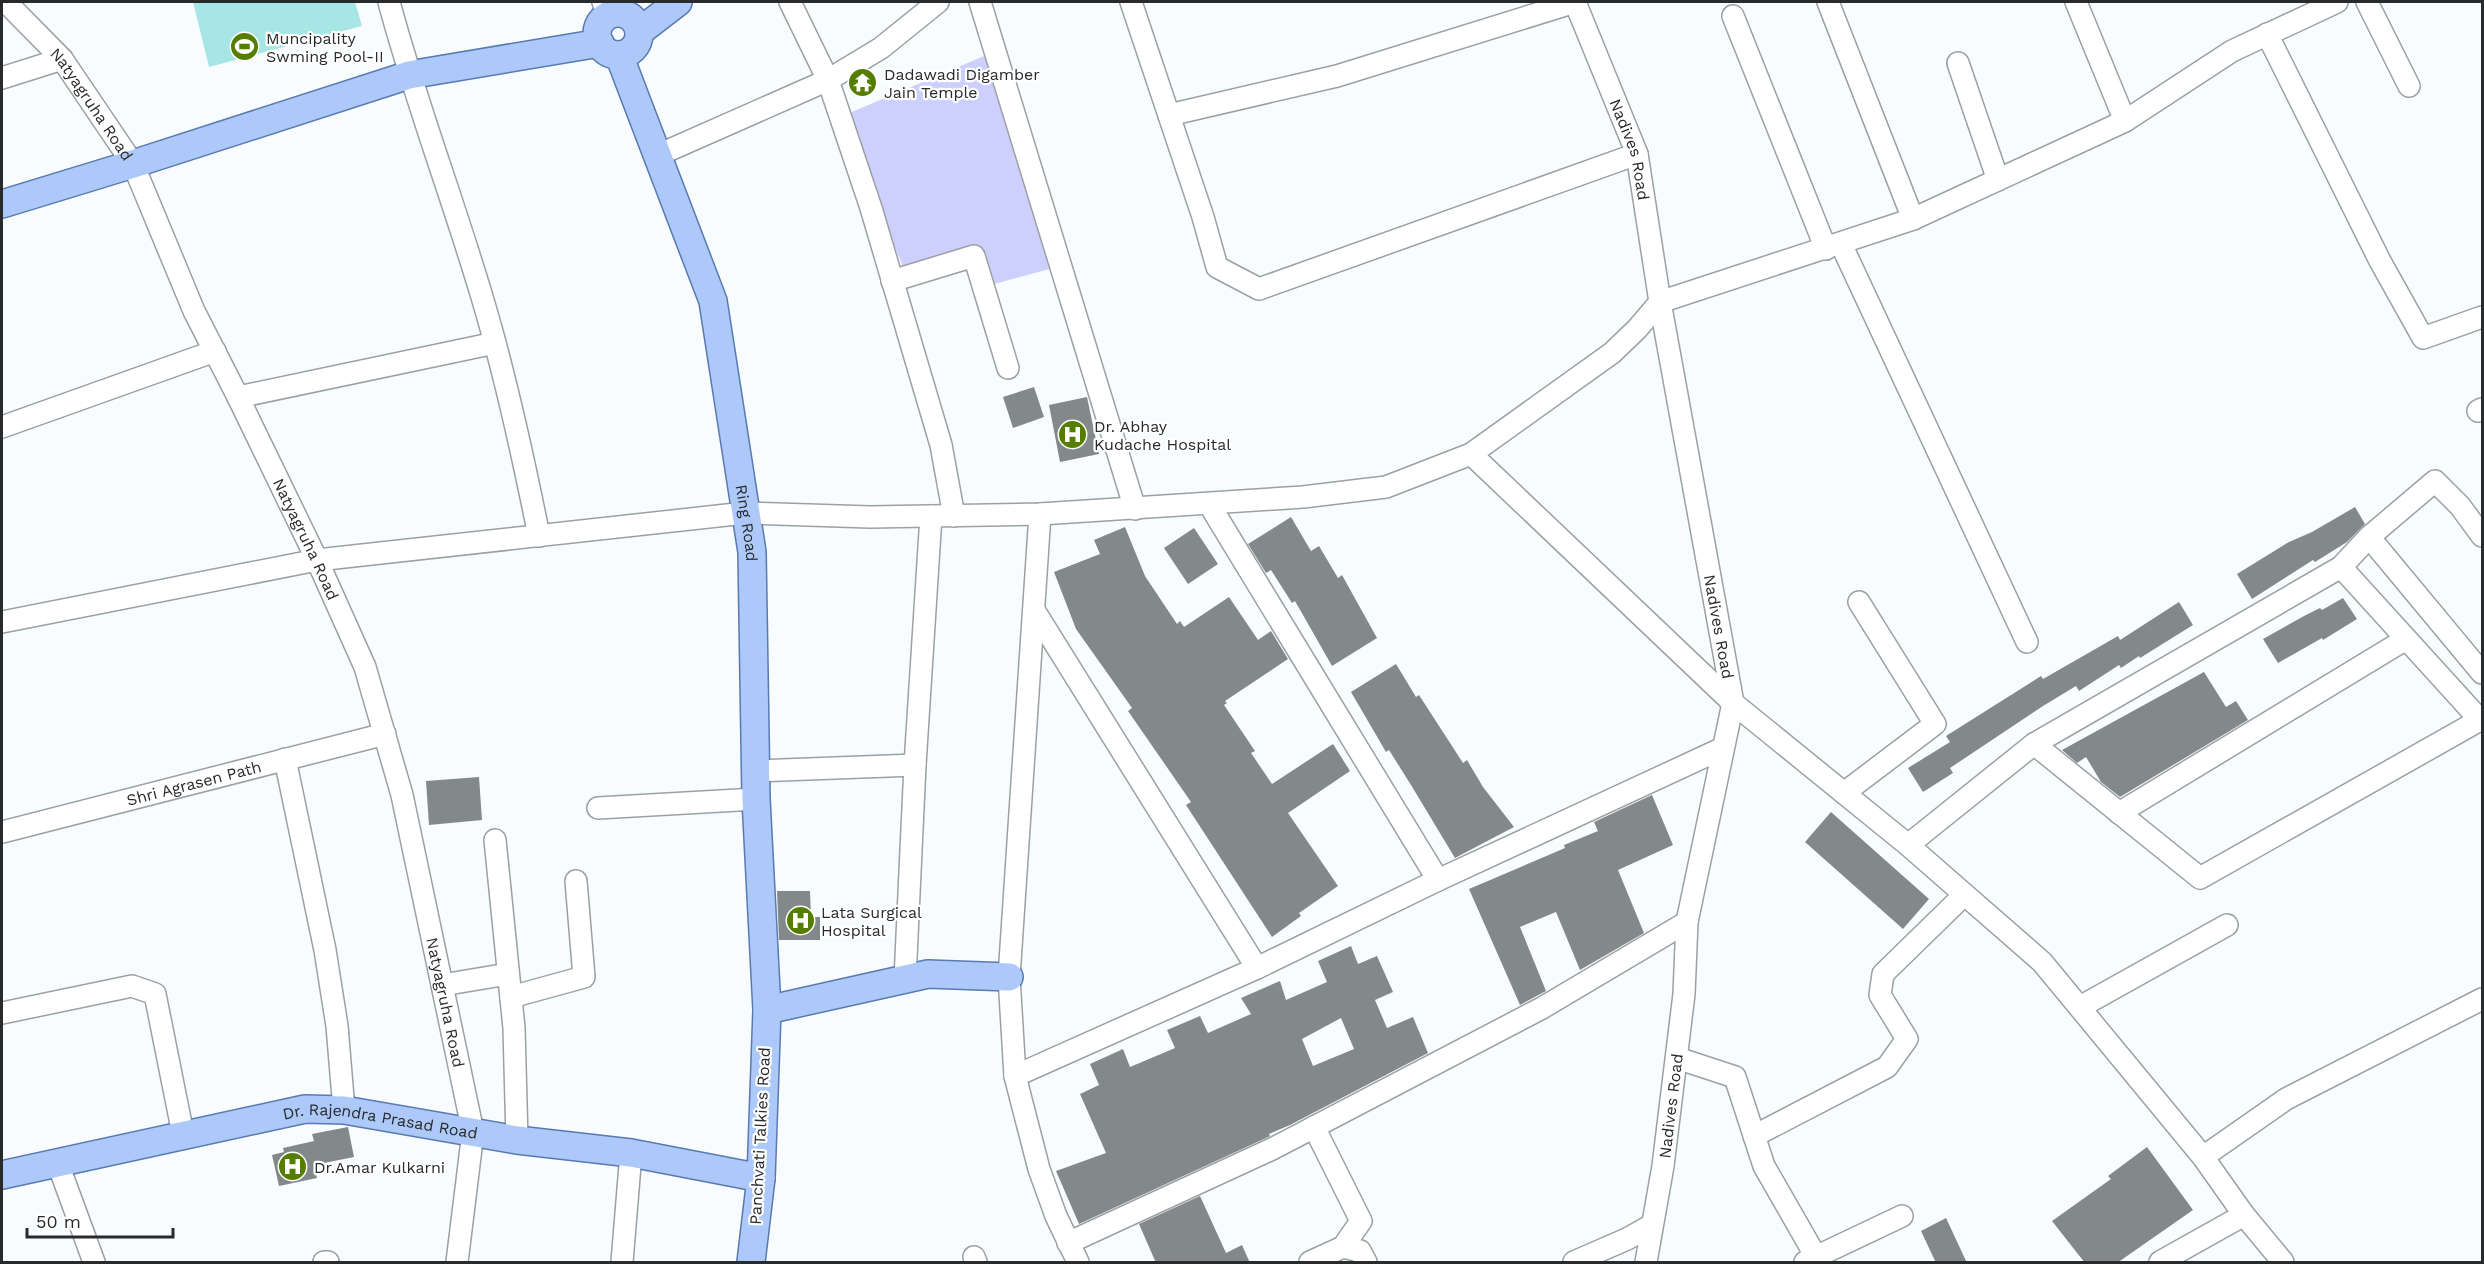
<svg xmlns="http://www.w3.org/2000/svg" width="2484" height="1264" viewBox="0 0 2484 1264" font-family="'Work Sans',sans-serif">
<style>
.green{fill:#cdd0fc}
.water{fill:#a6e6e5}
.building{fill:#83898a;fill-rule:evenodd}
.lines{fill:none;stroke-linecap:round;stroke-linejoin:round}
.minor-casing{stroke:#9ba0a3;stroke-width:24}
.major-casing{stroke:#597aae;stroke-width:30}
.minor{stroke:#fff;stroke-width:21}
.major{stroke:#acc9f9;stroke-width:27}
.labels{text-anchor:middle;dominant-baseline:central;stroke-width:4.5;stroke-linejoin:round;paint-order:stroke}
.poi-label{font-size:16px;fill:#282a2b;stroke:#fff;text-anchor:start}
.street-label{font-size:16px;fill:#282a2b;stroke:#fff}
</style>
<rect width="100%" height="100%" fill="#f8fcfe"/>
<path class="green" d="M 996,51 L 1061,266 L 983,287 L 973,256 L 907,276 L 840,117 Z"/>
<path class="water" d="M 193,2 L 355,2 L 362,26 L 209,67 Z"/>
<g class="building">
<path d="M 1034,387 L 1044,417 L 1013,428 L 1003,397 Z"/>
<path d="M 1087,397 L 1099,454 L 1060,462 L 1049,405 Z"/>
<path d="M 2355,507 L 2365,524 L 2347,542 L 2315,562 L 2313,560 L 2252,599 L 2237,574 L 2289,542 L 2312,532 Z"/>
<path d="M 1291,517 L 1311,551 L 1319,546 L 1338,578 L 1342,575 L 1377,638 L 1332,666 L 1295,601 L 1292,603 L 1271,570 L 1266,573 L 1248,544 Z"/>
<path d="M 1125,527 L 1145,576 L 1177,624 L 1180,621 L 1184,627 L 1229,597 L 1258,640 L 1271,631 L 1288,659 L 1225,701 L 1227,703 L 1224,705 L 1255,751 L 1251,753 L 1272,784 L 1333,744 L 1350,771 L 1288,813 L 1338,886 L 1299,913 L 1301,916 L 1272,937 L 1186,805 L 1191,802 L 1128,711 L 1132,708 L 1076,629 L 1054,572 L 1100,554 L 1094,540 Z"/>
<path d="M 1194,528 L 1218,564 L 1188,584 L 1164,548 Z"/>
<path d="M 2343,598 L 2357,619 L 2323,640 L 2322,638 L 2278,663 L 2263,639 L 2304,616 L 2320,608 L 2322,610 Z"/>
<path d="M 2179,602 L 2193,625 L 2140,658 L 2139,656 L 2121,668 L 2119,665 L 2079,691 L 2076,686 L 2043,706 L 1950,768 L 1953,773 L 1923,792 L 1908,768 L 1950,742 L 1946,736 L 2041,676 L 2043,679 L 2118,636 L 2120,640 Z"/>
<path d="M 1396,664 L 1416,697 L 1419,695 L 1463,763 L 1467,760 L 1483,787 L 1514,827 L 1455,858 L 1411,785 L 1389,750 L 1386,752 L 1351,692 Z"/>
<path d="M 2204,672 L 2226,707 L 2236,701 L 2248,720 L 2120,797 L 2101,782 L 2086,757 L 2077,763 L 2062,750 Z"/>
<path d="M 479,777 L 482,820 L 429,825 L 426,781 Z"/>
<path d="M 1652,795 L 1673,845 L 1618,870 L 1644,933 L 1580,970 L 1556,912 L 1520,927 L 1546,991 L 1520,1005 L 1469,889 L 1565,848 L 1564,845 L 1598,831 L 1594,822 Z"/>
<path d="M 1831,812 L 1929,899 L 1903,929 L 1805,842 Z"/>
<path d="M 777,891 L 810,891 L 811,917 L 820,917 L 820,940 L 779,940 Z"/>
<path d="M 1351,946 L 1358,964 L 1377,956 L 1393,992 L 1375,1000 L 1387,1028 L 1413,1017 L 1428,1053 L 1290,1125 L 1269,1134 L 1270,1136 L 1266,1138 L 1079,1224 L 1056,1171 L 1106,1153 L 1080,1094 L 1099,1085 L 1090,1064 L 1123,1049 L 1130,1067 L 1175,1048 L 1167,1030 L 1200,1016 L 1208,1033 L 1251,1014 L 1241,998 L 1280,981 L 1286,1000 L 1327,982 L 1318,961 ZM 1341,1018 L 1354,1049 L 1313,1066 L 1302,1039 Z"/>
<path d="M 348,1127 L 354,1157 L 314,1165 L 317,1178 L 279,1186 L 272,1155 L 284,1152 L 283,1148 L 314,1141 L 312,1134 Z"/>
<path d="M 2147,1147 L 2193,1210 L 2117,1263 L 2085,1263 L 2052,1221 L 2111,1179 L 2108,1176 Z"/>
<path d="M 1200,1196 L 1226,1253 L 1242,1245 L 1250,1263 L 1156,1263 L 1139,1224 Z"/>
<path d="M 1946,1218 L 1967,1263 L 1936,1263 L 1921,1231 Z"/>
</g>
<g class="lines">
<defs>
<g id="minor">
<path id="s1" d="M 6,2 L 62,59 L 133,164 L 194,311 L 238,397 L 317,560 L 365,667 L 402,795 L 473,1132 L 457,1262"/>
<path d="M 389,2 C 417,107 457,209 487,314 C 508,387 524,461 539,536"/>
<path d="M 603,2 L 608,16"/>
<path d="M 790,2 L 828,80 L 871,208 L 941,445 L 954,516"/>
<path d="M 980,2 L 1135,509"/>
<path d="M 1131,2 L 1203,217 L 1217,267 L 1259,289 L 1637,154"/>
<path id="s2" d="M 1575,2 L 1637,154 L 1660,302 L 1733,703 L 1687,922 L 1684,994 L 1663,1166 L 1646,1262"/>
<path d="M 1828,2 L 1913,219"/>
<path d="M 2367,2 L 2409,86"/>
<path d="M 1733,16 L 1826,249"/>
<path d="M 2267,34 L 2380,261 L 2423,338 L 2482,317"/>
<path d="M 1958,63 L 1998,180"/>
<path d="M 2,78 L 62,59"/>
<path d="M 1169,115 L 1337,76 L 1575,2"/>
<path d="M 2125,121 L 2232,51 L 2337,2"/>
<path d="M 656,156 L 828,80 L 881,48 L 938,2"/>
<path d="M 1841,244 L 2027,642"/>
<path d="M 892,281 L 974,256 L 1008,368"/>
<path d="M 238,397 L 495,343"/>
<path d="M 2478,411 L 2482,409"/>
<path d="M 2,427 L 215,351"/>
<path d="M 1471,454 L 1733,703 L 1908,845 L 2042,962 L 2203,1157 L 2244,1215 L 2283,1262"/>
<path d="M 1209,504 L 1438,880"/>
<path d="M 1040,514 L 1009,977 L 1015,1076 L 1039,1169 L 1056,1216 L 1078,1262"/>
<path d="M 2369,537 L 2482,673"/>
<path d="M 1034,610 L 1257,968"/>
<path d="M 2,622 L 317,560 L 745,513 L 870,517 L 1040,514 L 1303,497 L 1386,487 L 1471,454 L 1612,353 L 1637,329 L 1660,302 L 1913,219 L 2125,121 L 2076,2"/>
<path d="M 2034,744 L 2200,878 L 2480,720 L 2341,567"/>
<path d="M 285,759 L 325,950 L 337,1026 L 344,1110"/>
<path d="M 756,771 L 915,765"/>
<path d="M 1844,793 L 1935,724 L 1859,602"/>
<path d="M 598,808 L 756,799"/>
<path d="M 2119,813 L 2406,639"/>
<path id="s3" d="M 2,832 L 385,734"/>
<path d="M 495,840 L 514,1028 L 517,1140"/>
<path d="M 1908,845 L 2034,744 L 2341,567 L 2369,537 L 2435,481 L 2460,506 L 2482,536"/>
<path d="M 905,979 L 915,765 L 931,516"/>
<path d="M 442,985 L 508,974"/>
<path d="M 511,997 L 584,977 L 576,881"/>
<path d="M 2080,1007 L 2227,925"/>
<path d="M 2,1013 L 132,986 L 155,994 L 183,1134"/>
<path d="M 1677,1058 L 1735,1077 L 1764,1166 L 1819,1262"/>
<path d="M 1015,1076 L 1257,968 L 1438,880 L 1723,748"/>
<path d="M 1314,1127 L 1361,1221 L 1343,1247"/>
<path d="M 1754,1136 L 1887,1067 L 1907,1039 L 1880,995 L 1883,974 L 1964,895"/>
<path d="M 2203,1157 L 2286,1099 L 2482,999"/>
<path d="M 58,1164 L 94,1262"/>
<path d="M 1068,1243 L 1272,1149 L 1542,1008 L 1687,922"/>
<path d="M 974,1257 L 976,1262"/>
<path d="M 324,1262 L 328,1262"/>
<path d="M 622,1262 L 631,1153"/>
<path d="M 1310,1262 L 1343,1247 L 1360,1251 L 1366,1262"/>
<path d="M 1574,1262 L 1627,1239 L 1652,1225"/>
<path d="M 1805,1262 L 1902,1216"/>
<path d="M 2160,1262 L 2244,1215"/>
</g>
<g id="major">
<circle cx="618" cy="34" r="21"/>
<path d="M 639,32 L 678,2"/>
<path id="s4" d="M 619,55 L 713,301 L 752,552 L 756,799 L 767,1010 L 761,1178 L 751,1262"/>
<path d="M 2,204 L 133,164 L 409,75 L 600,43"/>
<path d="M 767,1010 L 928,974 L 1009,977"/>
<path id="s5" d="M 2,1175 L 305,1109 L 344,1110 L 517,1140 L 631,1153 L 761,1178"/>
</g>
</defs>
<use href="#minor" class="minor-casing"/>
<use href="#major" class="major-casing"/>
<use href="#minor" class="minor"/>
<use href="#major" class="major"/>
</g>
<defs>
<symbol id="stadium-disc" viewBox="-11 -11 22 22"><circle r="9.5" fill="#557e00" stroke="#fff"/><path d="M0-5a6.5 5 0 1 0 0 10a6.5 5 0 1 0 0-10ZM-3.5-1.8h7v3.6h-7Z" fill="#fff"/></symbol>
<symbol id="temple-disc" viewBox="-11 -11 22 22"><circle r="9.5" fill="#557e00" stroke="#fff"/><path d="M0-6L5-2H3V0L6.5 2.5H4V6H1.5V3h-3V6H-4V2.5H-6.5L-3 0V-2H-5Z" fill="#fff"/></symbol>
<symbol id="hospital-disc" viewBox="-11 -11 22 22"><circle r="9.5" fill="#557e00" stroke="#fff"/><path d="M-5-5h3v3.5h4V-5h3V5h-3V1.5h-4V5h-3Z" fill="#fff"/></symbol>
</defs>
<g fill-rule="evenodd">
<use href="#stadium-disc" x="228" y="30" width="33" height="33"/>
<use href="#temple-disc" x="846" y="66" width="33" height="33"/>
<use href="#hospital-disc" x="1056" y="418" width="33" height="33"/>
<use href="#hospital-disc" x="784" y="904" width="33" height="33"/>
<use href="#hospital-disc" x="276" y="1150" width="33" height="33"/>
</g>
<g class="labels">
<g class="poi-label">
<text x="266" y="38">Muncipality<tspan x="266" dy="18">Swming Pool-II</tspan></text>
<text x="884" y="74">Dadawadi Digamber<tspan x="884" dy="18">Jain Temple</tspan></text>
<text x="1094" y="426">Dr. Abhay<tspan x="1094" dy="18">Kudache Hospital</tspan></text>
<text x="821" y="912">Lata Surgical<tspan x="821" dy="18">Hospital</tspan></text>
<text x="314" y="1167">Dr.Amar Kulkarni</text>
</g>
<g class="street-label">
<text stroke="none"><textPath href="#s1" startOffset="134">Natyagruha Road</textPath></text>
<text stroke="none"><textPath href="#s2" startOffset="158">Nadives Road</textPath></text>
<text stroke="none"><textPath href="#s4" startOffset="488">Ring Road</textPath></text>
<text stroke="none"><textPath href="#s1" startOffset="620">Natyagruha Road</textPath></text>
<text stroke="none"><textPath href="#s2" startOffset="644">Nadives Road</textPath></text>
<text stroke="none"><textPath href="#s3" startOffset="198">Shri Agrasen Path</textPath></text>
<text stroke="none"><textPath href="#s1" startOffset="1106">Natyagruha Road</textPath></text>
<text transform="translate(1671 1106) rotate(-83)">Nadives Road</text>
<text stroke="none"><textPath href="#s5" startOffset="386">Dr. Rajendra Prasad Road</textPath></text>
<text transform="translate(760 1136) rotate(-87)">Panchvati Talkies Road</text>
</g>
</g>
<rect width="2484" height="1264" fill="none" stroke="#282a2b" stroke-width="6"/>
<path d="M27 1228v9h146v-9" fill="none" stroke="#282a2b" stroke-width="3"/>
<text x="36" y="1228" font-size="18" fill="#282a2b" stroke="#ffffff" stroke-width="4.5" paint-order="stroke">50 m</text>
</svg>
